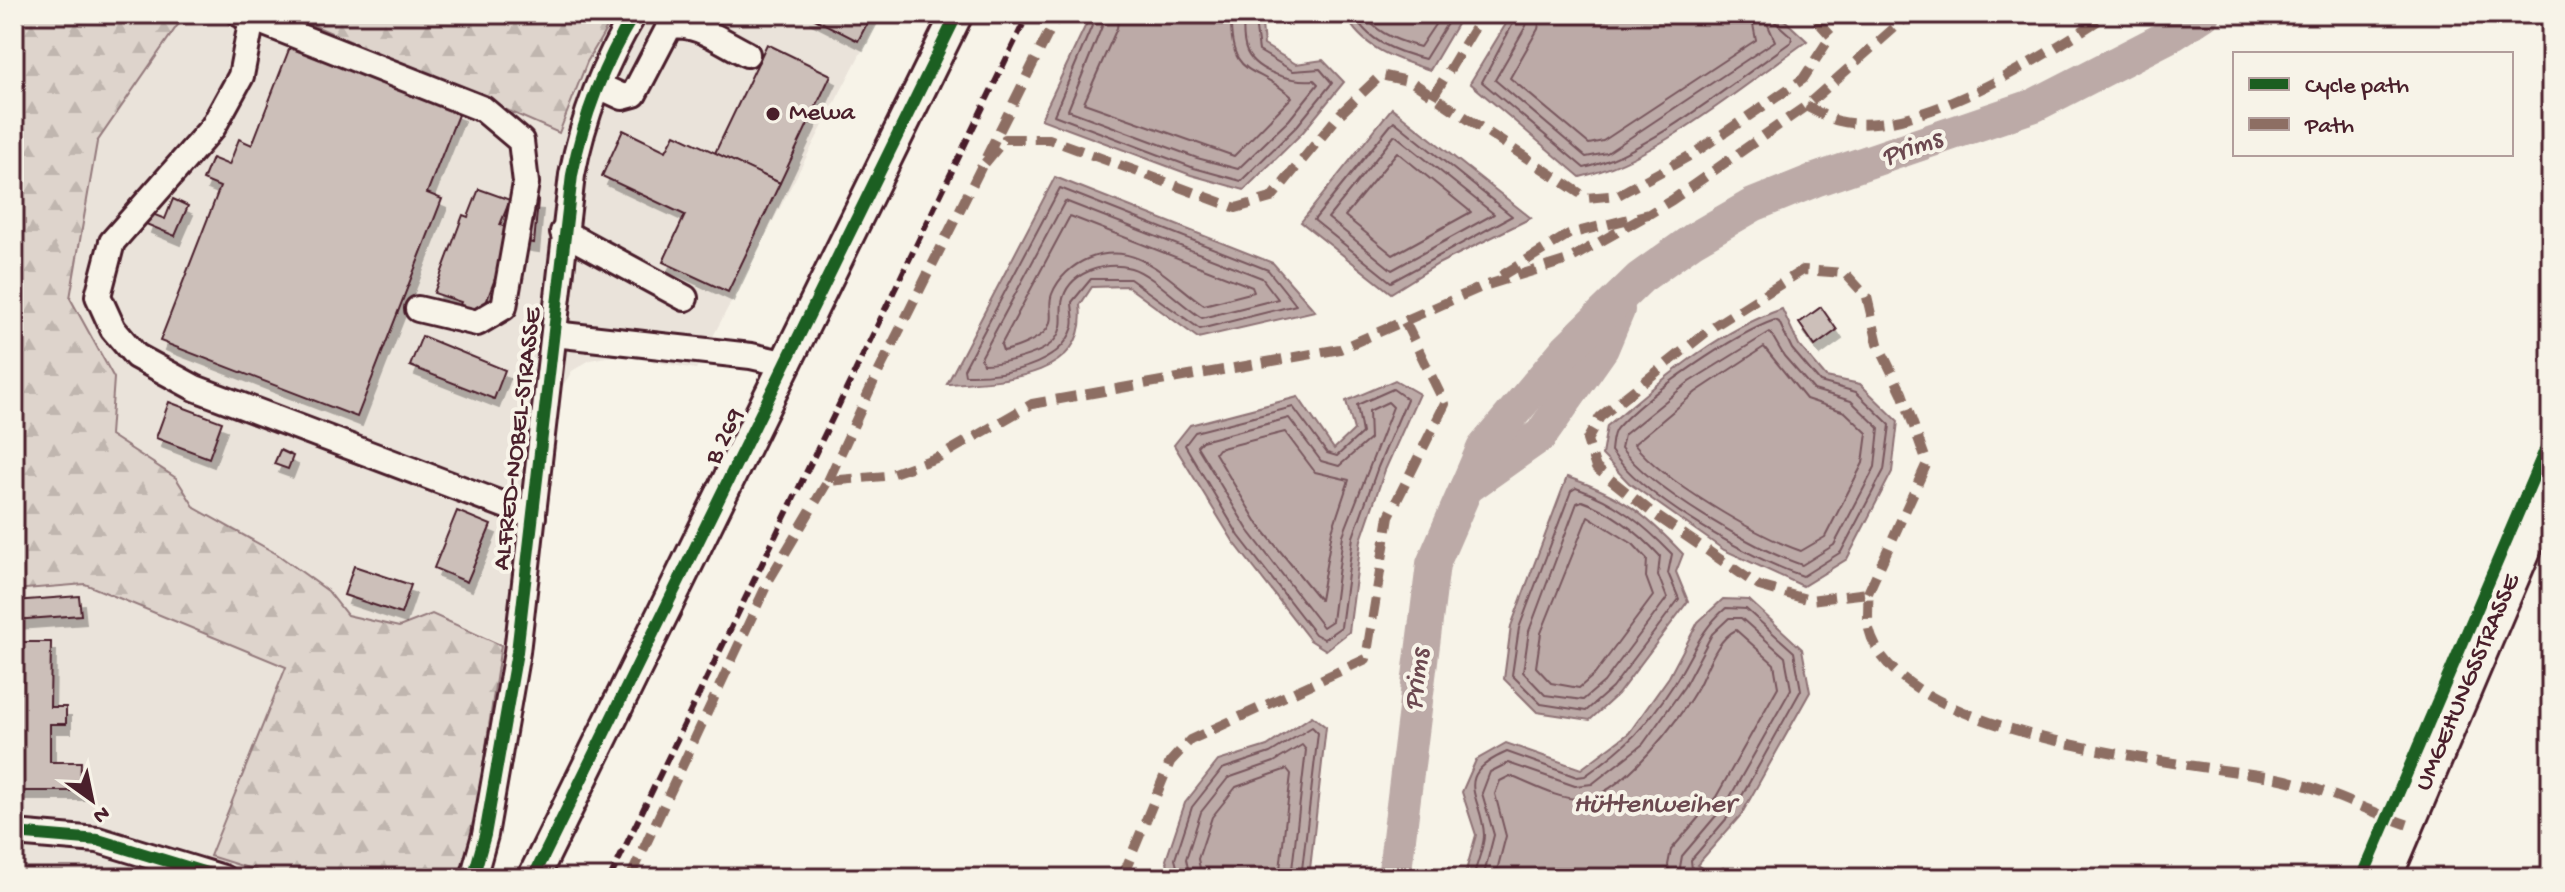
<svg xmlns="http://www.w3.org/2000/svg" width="2565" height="892" viewBox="0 0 2565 892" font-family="'Gochi Hand',sans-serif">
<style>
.built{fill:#eae3da}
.forest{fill:url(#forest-firs);stroke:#947a7c;stroke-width:2}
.water{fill:#bcaaa7;stroke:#8e7275;stroke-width:2}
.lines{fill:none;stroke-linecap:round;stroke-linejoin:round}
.shore{stroke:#78575d;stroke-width:2}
.river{stroke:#bcaaa7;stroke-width:34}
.building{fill:#ccbfb9;stroke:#4a1f2b;stroke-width:2;filter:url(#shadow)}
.minor-casing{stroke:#4a1f2b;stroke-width:30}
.major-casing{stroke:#4a1f2b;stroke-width:36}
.minor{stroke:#f7f3e8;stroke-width:24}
.major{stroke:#f7f3e8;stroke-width:30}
.rail{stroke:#4a1f2b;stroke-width:6;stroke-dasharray:12 6;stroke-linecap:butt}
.quiet{stroke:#8d6e63;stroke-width:10;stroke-dasharray:20 10;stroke-linecap:butt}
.cycleway-casing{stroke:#f7f3e8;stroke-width:17}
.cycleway{stroke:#1b5e20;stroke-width:12}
.poi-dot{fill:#4a1f2b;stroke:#f7f3e8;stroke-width:3}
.labels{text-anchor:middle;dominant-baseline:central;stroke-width:8;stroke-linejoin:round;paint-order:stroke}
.poi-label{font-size:26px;fill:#4a1f2b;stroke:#f7f3e8;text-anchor:start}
.street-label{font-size:26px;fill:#4a1f2b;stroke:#f7f3e8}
.water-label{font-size:28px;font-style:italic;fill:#6c4950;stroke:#f7f3e8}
</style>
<defs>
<pattern id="forest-firs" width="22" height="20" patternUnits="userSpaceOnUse" patternTransform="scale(2)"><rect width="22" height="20" fill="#ded4cc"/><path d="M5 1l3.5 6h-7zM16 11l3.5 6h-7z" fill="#c0b6af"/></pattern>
<filter id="shadow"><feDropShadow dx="5" dy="9" stdDeviation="0" flood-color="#0004"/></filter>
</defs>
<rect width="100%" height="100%" fill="#f7f3e8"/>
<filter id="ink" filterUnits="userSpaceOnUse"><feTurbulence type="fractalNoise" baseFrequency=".0125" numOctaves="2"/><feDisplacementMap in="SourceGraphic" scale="16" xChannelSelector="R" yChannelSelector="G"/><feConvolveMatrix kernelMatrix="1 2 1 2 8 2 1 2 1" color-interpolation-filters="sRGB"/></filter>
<g filter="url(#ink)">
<g class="built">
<path d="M 189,14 L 288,14 L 559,133 L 587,62 L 615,14 L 881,14 L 696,369 L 616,355 L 590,360 L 572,371 L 561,389 L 527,654 L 433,614 L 400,627 L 347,615 L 328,591 L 277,554 L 195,508 L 176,478 L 110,435 L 114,378 L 70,298 L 97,142 L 177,25 Z"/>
<path d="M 85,584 L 286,667 L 210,856 L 280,878 L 14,878 L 14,590 Z"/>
</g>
<g class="forest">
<path d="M 14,14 L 189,14 L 177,26 L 97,142 L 70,298 L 114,378 L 110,435 L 176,478 L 195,508 L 277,554 L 328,591 L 347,615 L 399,627 L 432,614 L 501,645 L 468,869 L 463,878 L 280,878 L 210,856 L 286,667 L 85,584 L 14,590 Z"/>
<path d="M 288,14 L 615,14 L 587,62 L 559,133 Z"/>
</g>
<g class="water">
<path d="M 1091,14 L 1261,14 L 1264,45 L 1296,64 L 1323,60 L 1344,82 L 1303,132 L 1244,190 L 1191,175 L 1041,119 Z"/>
<path d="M 1345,14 L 1463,14 L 1430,70 C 1395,59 1361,48 1345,14 Z"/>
<path d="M 1512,14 L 1778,14 L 1807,41 C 1743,86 1656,160 1580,177 L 1470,83 Z"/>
<path d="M 1392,108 L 1531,218 L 1438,264 L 1391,293 L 1301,222 Z"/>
<path d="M 1055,177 L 1273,263 L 1315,311 L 1198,338 L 1127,286 L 1092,287 L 1080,305 C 1090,379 999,381 947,384 Z"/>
<path d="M 1782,309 L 1799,345 L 1826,377 L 1860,384 L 1898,421 L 1892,472 L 1847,559 L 1803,586 L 1724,550 L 1629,483 L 1602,455 L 1607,426 C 1661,381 1715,332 1782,309 Z"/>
<path d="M 1395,380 L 1419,394 L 1385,470 L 1361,540 L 1349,632 L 1326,650 L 1310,640 L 1233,541 L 1174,445 L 1190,425 L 1298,397 L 1334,449 L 1354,430 L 1346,401 Z"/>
<path d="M 1567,477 C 1621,495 1644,513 1683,554 L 1676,572 L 1688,601 L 1618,694 L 1590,720 L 1537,712 L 1504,679 L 1511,626 Z"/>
<path d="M 1723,599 L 1749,600 L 1802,649 L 1810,692 L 1741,815 L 1697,865 L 1716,877 L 1735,870 L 1806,878 L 1464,878 L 1476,835 L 1462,792 L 1476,760 L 1506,743 L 1581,769 L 1629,733 L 1669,677 L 1698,622 Z"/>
<path d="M 1312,716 L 1326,727 L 1309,878 L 1173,878 L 1166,860 L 1185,803 L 1218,761 L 1267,746 Z"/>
</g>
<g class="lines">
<g class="shore">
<path d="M 1097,14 L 1054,115 L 1194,168 L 1241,181 L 1297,126 L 1332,83 L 1320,69 L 1293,71 L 1259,51 L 1254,14"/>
<path d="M 1107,14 L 1068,110 L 1197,158 L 1238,169 L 1289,120 L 1318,84 L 1314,80 C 1294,82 1257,73 1247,52 C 1242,41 1243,26 1244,14"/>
<path d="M 1119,14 L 1117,28 L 1084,103 L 1234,156 L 1292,97 C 1256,63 1229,82 1231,14"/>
<path d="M 1354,14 C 1366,41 1397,52 1425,59 L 1453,14"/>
<path d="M 1365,14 C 1373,32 1401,42 1420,47 L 1442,14"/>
<path d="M 1518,14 L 1482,82 L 1584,168 C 1645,155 1737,80 1791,42 L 1792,37 L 1775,22 L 1773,14"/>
<path d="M 1528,14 L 1526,26 L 1495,80 L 1586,157 L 1607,153 L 1775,41 L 1763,14"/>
<path d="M 1541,14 L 1538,29 L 1510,78 L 1589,144 L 1603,141 L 1756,40 L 1751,14"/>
<path d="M 1394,121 L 1512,216 L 1391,282 L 1314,220 Z"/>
<path d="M 1395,135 L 1494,214 L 1392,270 L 1328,218 Z"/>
<path d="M 1397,152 L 1471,212 L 1393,255 L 1345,216 Z"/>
<path d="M 1060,188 L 1268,270 L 1296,305 L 1200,329 L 1130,279 L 1091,279 L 1072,302 C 1072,310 1075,319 1073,327 C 1060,367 1002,376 965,375 L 964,369 Z"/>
<path d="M 1065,201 L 1262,278 L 1278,299 L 1202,318 C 1182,306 1152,274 1131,268 C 1105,261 1067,272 1062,303 C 1060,317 1065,324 1056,338 C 1045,355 1002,364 983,364 L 981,358 Z"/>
<path d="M 1070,216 L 1252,287 L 1254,292 L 1204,305 C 1183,291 1163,269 1139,259 C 1107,244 1065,261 1052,294 C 1047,306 1055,318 1047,329 C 1040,339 1015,349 1003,351 L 1001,345 Z"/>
<path d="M 1775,320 L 1779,322 L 1792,349 L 1820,382 L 1856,392 L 1890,425 L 1884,470 L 1841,552 L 1803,576 C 1747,557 1645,499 1611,451 C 1612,443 1612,433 1617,428 C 1646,395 1734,334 1775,320 Z"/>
<path d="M 1770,332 L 1784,356 L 1814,390 L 1851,401 L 1879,428 L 1875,467 L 1834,545 L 1802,565 C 1753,549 1651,489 1621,448 L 1624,435 L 1689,382 Z"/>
<path d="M 1764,347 L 1806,399 L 1845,412 L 1867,433 L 1863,463 L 1825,537 L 1801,551 C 1757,536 1663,481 1634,444 L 1696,392 Z"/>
<path d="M 1393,389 L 1407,399 L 1378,467 L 1353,537 L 1341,627 L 1324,639 L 1315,634 L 1239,536 L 1185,445 L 1195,432 L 1293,407 L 1327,453 L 1337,456 L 1362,433 L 1357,405 Z"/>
<path d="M 1388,402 L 1393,407 L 1343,535 L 1332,621 L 1323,627 L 1248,530 L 1197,446 L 1202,441 L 1289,418 L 1321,461 L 1339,466 L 1370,439 L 1369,411 Z"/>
<path d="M 1285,432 L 1315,472 L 1349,480 L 1332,531 L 1320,600 L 1258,524 L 1215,453 L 1218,449 Z"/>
<path d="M 1576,488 C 1616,502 1643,524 1672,554 L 1668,573 L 1679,599 L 1612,688 L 1586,711 L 1541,704 L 1512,675 L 1519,628 L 1571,491 Z"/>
<path d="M 1582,501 C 1613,512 1638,532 1660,556 L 1658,575 L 1667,598 L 1604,682 L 1583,700 L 1545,695 L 1523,672 L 1529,631 L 1577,503 Z"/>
<path d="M 1588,516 L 1633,544 L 1647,559 L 1646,577 L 1653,596 L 1595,674 L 1579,688 L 1551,683 L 1536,667 L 1541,633 Z"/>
<path d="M 1180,878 L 1175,859 L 1192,807 L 1222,769 L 1270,753 L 1312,727 L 1318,733 L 1301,878"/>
<path d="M 1190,878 L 1186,859 L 1201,812 L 1228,778 L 1274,762 L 1302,745 L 1306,750 L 1291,878"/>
<path d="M 1202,878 L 1198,859 L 1212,817 L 1236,787 L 1287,769 L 1291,774 L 1279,878"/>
<path d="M 1473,878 C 1476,865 1484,848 1484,835 C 1483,797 1449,777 1507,752 L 1577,777 L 1585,776 C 1627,746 1646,727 1674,684 C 1693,655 1699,631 1726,608 L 1746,609 L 1794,652 L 1801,690 L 1734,810 L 1691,860 L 1692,870 L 1702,878"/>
<path d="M 1483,878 L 1494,835 L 1482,793 L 1490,772 L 1508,763 L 1575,786 L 1592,784 L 1643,744 L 1684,687 L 1712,634 L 1729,618 L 1741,618 L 1785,657 L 1791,689 L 1726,804 L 1682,856 L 1680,867 L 1685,878"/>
<path d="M 1495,878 L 1506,836 L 1495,794 L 1500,781 L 1510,776 C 1531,784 1559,800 1581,799 C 1619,799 1682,717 1699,685 C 1708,667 1717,639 1736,630 L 1774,664 L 1778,687 L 1716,797 L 1671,850 L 1668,865 L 1671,878"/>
</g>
<g class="river">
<path d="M 1466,488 L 1541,435 L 1602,348 L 1618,310"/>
<path d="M 1394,878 L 1433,564 L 1483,449 L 1567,349 L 1640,278 L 1693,240 L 1753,205 L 1815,180 L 2035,105 L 2173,34 L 2204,14"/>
</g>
</g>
<g class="building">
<path d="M 805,14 L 872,14 L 858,41 Z"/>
<path d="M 767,44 L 831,75 L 780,183 L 715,153 Z"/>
<path d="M 290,47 L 459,112 L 427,193 L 442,199 L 357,417 L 160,341 L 220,187 L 203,180 L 212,158 L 229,165 L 239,139 L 252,145 Z"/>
<path d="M 623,130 L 666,151 L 675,134 L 780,183 L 728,292 L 663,262 L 685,215 L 602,176 Z"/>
<path d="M 479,189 L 510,200 L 500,225 L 513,230 L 483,311 L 478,309 L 475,316 L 458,310 L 461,302 L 434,293 L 463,215 L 468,217 Z"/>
<path d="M 173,199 L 188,206 L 175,236 L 146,224 L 150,213 L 165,219 Z"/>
<path d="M 524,200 L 538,201 L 534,243 L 519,241 Z"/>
<path d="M 1821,307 L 1837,330 L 1815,346 L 1799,323 Z"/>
<path d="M 422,336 L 505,370 L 494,399 L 410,366 Z"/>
<path d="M 169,402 L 222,422 L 209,458 L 156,438 Z"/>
<path d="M 280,450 L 293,456 L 288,469 L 274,464 Z"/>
<path d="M 457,511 L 491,525 L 467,582 L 434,568 Z"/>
<path d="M 354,566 L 411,585 L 401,614 L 344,595 Z"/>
<path d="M 79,596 L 81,615 L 14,620 L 14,601 Z"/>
<path d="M 14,642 L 51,642 L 50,707 L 66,707 L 66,724 L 50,724 L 50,762 L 81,762 L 80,791 L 14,791 Z"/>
</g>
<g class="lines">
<defs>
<g id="minor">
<path d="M 240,14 L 252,18 L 241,76 L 213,127 L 112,242 L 98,296 L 113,329 L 136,356 L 195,388 L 533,516"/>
<path d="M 252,18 L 483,109 L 521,141 L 526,183 L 504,307 L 477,323 L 418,309"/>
<path d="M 599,86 L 623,97 L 634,94 L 669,27 C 692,19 726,44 747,54"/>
<path d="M 563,232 L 685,298"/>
<path d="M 554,334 L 751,356 L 787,364"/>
<path d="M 14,833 L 98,840 L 223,878"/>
<path d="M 473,878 L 485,835 L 517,652 L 572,175 C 583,118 604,63 634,14"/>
</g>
<g id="major">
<path d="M 533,878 L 957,14"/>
<path d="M 2386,878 L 2551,489"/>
</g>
</defs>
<use href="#minor" class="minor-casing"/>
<use href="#major" class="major-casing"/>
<use href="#minor" class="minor"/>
<use href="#major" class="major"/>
<path class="rail" d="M 610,878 L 1028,14"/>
<g class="quiet">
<path d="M 1433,97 L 1483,14"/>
<path d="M 1806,106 C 1816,111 1828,118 1839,121 C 1916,140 2045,55 2108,14"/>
<path d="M 985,163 L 1005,139 L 1049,139 L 1236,208 L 1271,198 L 1341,113 L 1381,75 L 1412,82 L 1587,198 L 1618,195 L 1693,154 L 1803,79 L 1831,36 L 1811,14"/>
<path d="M 1501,276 L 1569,234 L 1649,214 L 1672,200 L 1806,106 L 1910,14"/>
<path d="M 828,481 L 873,383 L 1058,14"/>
<path d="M 1868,593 L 1927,463 L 1902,393 L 1878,344 L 1867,297 L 1845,273 L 1803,270 L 1714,326 L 1600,417 L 1587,440 L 1596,468 L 1654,514 L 1759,586 L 1810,600 L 1868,593 C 1869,604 1867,618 1869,629 C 1895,737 2176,762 2265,776 C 2315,783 2361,809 2409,825"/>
<path d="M 1719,869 L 1724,878"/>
<path d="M 630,878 L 769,580 L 828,481 L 885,476 L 939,457 L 1032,404 L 1340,349 L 1484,286 L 1568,260 L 1649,214"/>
<path d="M 1122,878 L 1170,762 L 1190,740 L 1366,659 L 1389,516 L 1445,404 L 1405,322"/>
</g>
<defs>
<g id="cycleway">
<path d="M 14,833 L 98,840 L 223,878"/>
<path d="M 473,878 L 485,835 L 517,652 L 572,175 C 583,118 604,63 634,14"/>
<path d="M 533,878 L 957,14"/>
<path d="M 2362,878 L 2551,436"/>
</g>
</defs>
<use href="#cycleway" class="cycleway-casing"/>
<use href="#cycleway" class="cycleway"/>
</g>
</g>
<circle class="poi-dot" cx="773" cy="114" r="8"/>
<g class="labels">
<g class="poi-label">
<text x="789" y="114">Mewa</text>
</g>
<g class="street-label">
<text transform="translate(726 437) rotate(-64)">B 269</text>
<text transform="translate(519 439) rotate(-83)">ALFRED-NOBEL-STRASSE</text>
<text transform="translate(2469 683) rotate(-67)">UMGEHUNGSSTRASSE</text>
</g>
<g class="water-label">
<text transform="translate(1912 149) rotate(-20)">Prims</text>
<text transform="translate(1418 680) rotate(-83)">Prims</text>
<text x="1654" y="805">Hüttenweiher</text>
</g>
</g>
<rect width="2565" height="892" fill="none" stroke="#f7f3e8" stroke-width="48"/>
<rect x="24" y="24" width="2517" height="844" fill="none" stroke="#4a1f2b" stroke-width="3" filter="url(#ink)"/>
<rect x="2233" y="52" width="280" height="104" fill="#f7f3e8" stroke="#b29e9c" stroke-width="2"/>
<rect x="2249" y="78" width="40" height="12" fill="#1b5e20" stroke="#b29e9c" stroke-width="2"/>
<text x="2305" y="92" font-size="24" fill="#4a1f2b">Cycle path</text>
<rect x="2249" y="118" width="40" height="12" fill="#8d6e63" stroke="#b29e9c" stroke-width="2"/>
<text x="2305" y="132" font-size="24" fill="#4a1f2b">Path</text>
<g transform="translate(92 800) rotate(147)" stroke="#f7f3e8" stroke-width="6" paint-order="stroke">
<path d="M0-6L14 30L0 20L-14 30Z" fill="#4a1f2b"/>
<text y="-12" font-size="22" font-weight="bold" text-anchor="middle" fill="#4a1f2b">N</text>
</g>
</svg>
